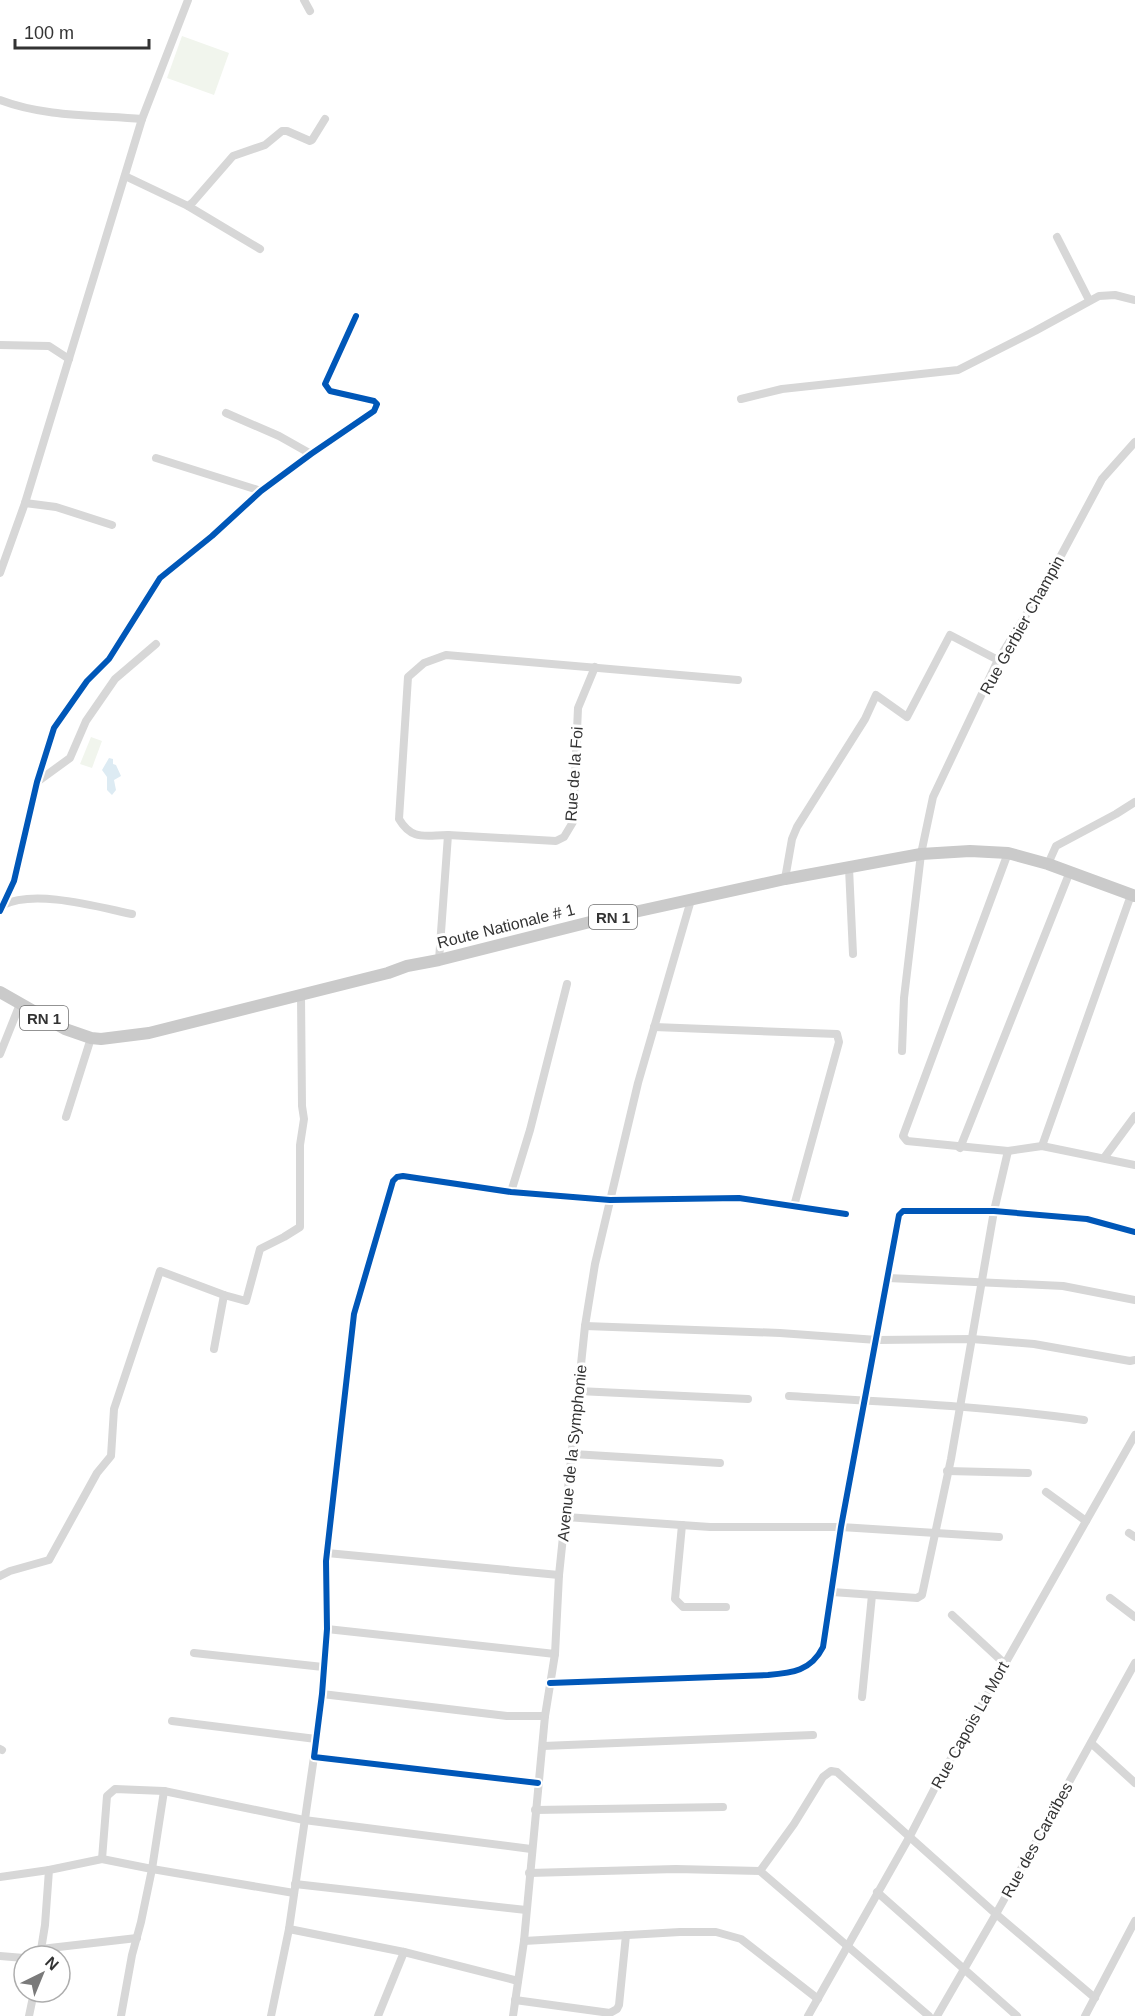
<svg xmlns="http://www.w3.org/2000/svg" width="1135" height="2016" viewBox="0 0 1135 2016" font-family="Arial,sans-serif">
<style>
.green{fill:#f1f5ed}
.water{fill:#ddebf3}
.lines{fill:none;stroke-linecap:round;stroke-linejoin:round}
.street{stroke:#d7d7d7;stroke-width:8}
.primary{stroke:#cacaca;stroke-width:12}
.cycleway-casing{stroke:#fff;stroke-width:10}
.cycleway{stroke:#0057b8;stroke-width:6}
.labels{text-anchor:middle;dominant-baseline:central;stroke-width:6;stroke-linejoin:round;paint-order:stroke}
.shield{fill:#fff;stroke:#707070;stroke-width:1.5}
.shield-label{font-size:15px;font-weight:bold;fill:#333}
.street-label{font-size:16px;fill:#333;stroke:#fff}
</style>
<rect width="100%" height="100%" fill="#fff"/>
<g class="green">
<path d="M 182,36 L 229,53 L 214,95 L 167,78 Z"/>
<path d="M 91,737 L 102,741 L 92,768 L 80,764 Z"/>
</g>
<path class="water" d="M 109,758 L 113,759 L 113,764 L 116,765 L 121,776 L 114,780 L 116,790 L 112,795 L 107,790 L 107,777 L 102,770 Z"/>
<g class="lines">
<g class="street">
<path d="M 304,0 L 310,11"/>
<path d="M 0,100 C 44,117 95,115 142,119"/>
<path d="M 125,176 L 188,206 L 193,202 L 233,156 L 265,145 L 282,131 L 287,131 L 310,141 L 312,140 L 325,119"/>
<path d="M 188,206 L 260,249"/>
<path d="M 1057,237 L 1089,300"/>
<path d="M 0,345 L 49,346 L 69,359"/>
<path d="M 741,399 L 782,389 L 958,370 L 1035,331 L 1099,296 L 1115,295 L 1135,300"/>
<path d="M 226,413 L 279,436 L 311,454"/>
<path d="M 156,458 L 261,491"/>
<path d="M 25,503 L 56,507 L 112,525"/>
<path d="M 0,573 L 25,503 L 142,119 L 188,0"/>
<path d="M 37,782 L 70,758 L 86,721 L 115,679 L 156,644"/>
<path d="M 448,835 L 556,841 L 564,837 L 573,822 L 578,708 L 595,667"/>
<path d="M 1008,853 L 903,1136 L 907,1141 L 1008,1151 L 1042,1146 L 1135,1165"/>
<path d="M 1048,864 L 1056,846 L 1116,814 L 1135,802"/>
<path d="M 849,868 L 853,954"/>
<path d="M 785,879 L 792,839 L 797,827 L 865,719 L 876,695 L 907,717 L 950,635 L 998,660"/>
<path d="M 3,905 C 35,889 98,907 132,914"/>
<path d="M 0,911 L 14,881 L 37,782 L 54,728 L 87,681 L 109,659 L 160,578 L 212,536 L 261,491 L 311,454 L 374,411 L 377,404 L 374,401 L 330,391 L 325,384 L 356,316"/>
<path d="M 439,960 L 448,835 C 425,835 412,841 399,819 L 408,677 L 424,663 L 446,655 L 738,680"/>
<path d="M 654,1027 L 837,1034 L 839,1042 L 794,1206"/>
<path d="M 902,1051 L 904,998 L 921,854 L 933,797 L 998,660 L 1049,578 L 1102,479 L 1135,442"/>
<path d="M 0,1054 L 20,1004"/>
<path d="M 66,1117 L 91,1038"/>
<path d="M 1042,1146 L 1131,895"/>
<path d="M 960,1148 L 1069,874"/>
<path d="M 1104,1158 L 1135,1116"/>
<path d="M 511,1192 L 530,1130 L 567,984"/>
<path d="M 888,1278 L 1063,1286 L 1135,1300"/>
<path d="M 585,1326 L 780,1333 L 877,1340 L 972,1339 L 1034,1344 L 1130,1361 L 1135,1360"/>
<path d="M 214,1349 L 224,1295 L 246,1301 L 260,1249 L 284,1237 L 300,1227 L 300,1145 L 304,1119 L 302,1106 L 301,995"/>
<path d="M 578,1391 L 748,1399"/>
<path d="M 789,1396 C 887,1402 986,1406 1084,1420"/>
<path d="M 573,1454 L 720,1463"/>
<path d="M 947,1471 L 1028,1473"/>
<path d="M 1046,1492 L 1086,1521"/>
<path d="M 566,1517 L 710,1527 L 841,1527 L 999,1537"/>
<path d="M 682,1525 L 675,1599 L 683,1607 L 726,1607"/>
<path d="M 1129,1533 L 1135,1537"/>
<path d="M 327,1553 L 559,1575"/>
<path d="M 0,1576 L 10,1571 L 49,1560 L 97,1473 L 111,1456 L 114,1409 L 160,1271 L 224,1295"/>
<path d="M 832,1592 L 917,1598 L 922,1595 L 951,1459 L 994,1211 L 1008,1151"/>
<path d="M 1110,1598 L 1135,1617"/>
<path d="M 952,1615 L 1005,1664"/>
<path d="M 327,1629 L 555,1654"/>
<path d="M 194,1653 L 323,1667"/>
<path d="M 550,1683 L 768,1675 C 792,1673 811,1671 823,1647 L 841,1527 L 899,1215 L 903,1211 L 994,1211 L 1087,1219 L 1135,1232"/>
<path d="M 322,1694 L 507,1716 L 545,1716"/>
<path d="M 862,1697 L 872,1595"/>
<path d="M 172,1721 L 316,1739"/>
<path d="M 1091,1743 L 1135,1783"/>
<path d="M 543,1746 L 813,1735"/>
<path d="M 0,1749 L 2,1750"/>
<path d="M 314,1757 L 289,1929 L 404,1952 L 518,1981"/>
<path d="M 538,1783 L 314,1757 L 322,1694 L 327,1629 L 326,1561 L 354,1314 L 393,1181 L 397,1177 L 403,1176 L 511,1192 L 610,1200 L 739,1198 L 846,1214"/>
<path d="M 535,1810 L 723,1807"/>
<path d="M 102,1859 L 107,1796 L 115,1789 L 164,1791 L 304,1820 L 531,1849"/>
<path d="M 760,1871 L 794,1824 L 823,1777 L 831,1771 L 837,1772 L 996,1914 L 1095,1998"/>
<path d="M 529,1873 L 676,1869 L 760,1871 L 929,2016"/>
<path d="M 0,1877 L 49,1870"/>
<path d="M 295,1884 L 526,1910"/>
<path d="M 877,1892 L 1017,2016"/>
<path d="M 524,1941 L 680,1932 L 716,1932 L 741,1939 L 818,1999"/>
<path d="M 41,1949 L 137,1938"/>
<path d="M 0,1956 L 24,1958"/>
<path d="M 40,1956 L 45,1925 L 49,1870 L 102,1859 L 152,1869 L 164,1791"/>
<path d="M 515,2000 L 610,2013 L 617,2009 L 619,2005 L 626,1935"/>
<path d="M 29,2016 L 34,1992"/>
<path d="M 121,2016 L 132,1955 L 141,1922 L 152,1869 L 294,1893"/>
<path d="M 271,2016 L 289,1929"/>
<path d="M 378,2016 L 404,1952"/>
<path d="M 513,2016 L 524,1941 L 545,1716 L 555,1654 L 559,1575 L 585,1326 L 595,1264 L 638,1083 L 691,900"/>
<path d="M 808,2016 L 910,1836 L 940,1778 L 1135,1435"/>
<path d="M 937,2016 L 996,1914 L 1135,1663"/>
<path d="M 1085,2016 L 1135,1921"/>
</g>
<path class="primary" d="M 0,992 L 65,1029 L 91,1038 L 101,1039 L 149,1033 L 388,973 L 407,966 L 439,960 L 598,920 L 785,879 L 921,854 L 970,851 L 1008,853 L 1048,864 L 1135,896"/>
<defs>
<g id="cycleway">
<path d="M 0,911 L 14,881 L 37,782 L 54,728 L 87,681 L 109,659 L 160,578 L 212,536 L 261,491 L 311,454 L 374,411 L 377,404 L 374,401 L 330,391 L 325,384 L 356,316"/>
<path d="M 550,1683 L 768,1675 C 792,1673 811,1671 823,1647 L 841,1527 L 899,1215 L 903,1211 L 994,1211 L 1087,1219 L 1135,1232"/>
<path d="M 538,1783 L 314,1757 L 322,1694 L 327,1629 L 326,1561 L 354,1314 L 393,1181 L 397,1177 L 403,1176 L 511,1192 L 610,1200 L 739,1198 L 846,1214"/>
</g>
</defs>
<use href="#cycleway" class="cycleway-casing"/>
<use href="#cycleway" class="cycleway"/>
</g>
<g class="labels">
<g class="shield">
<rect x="589" y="905" width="48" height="24" rx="4.5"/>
<rect x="20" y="1006" width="48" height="24" rx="4.5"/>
</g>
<g class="shield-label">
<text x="613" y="917">RN 1</text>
<text x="44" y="1018">RN 1</text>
</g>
<g class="street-label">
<text transform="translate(1022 625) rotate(-61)">Rue Gerbier Champin</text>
<text transform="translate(574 774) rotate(-86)">Rue de la Foi</text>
<text transform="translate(506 926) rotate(-14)">Route Nationale # 1</text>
<text transform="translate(572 1453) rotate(-84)">Avenue de la Symphonie</text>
<text transform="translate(970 1725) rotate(-61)">Rue Capois La Mort</text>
<text transform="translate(1037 1840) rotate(-61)">Rue des Caraïbes</text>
</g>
</g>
<g transform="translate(42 1974) rotate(43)"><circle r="28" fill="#ffffff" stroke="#adadad" stroke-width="1.5"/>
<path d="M0-4.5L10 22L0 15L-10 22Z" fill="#7a7a7a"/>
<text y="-9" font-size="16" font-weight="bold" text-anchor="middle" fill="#333333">N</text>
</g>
<path d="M15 39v9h134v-9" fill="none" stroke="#333333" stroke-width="3"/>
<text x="24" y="39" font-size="18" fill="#333333" stroke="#ffffff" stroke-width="4.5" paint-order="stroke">100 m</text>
</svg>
